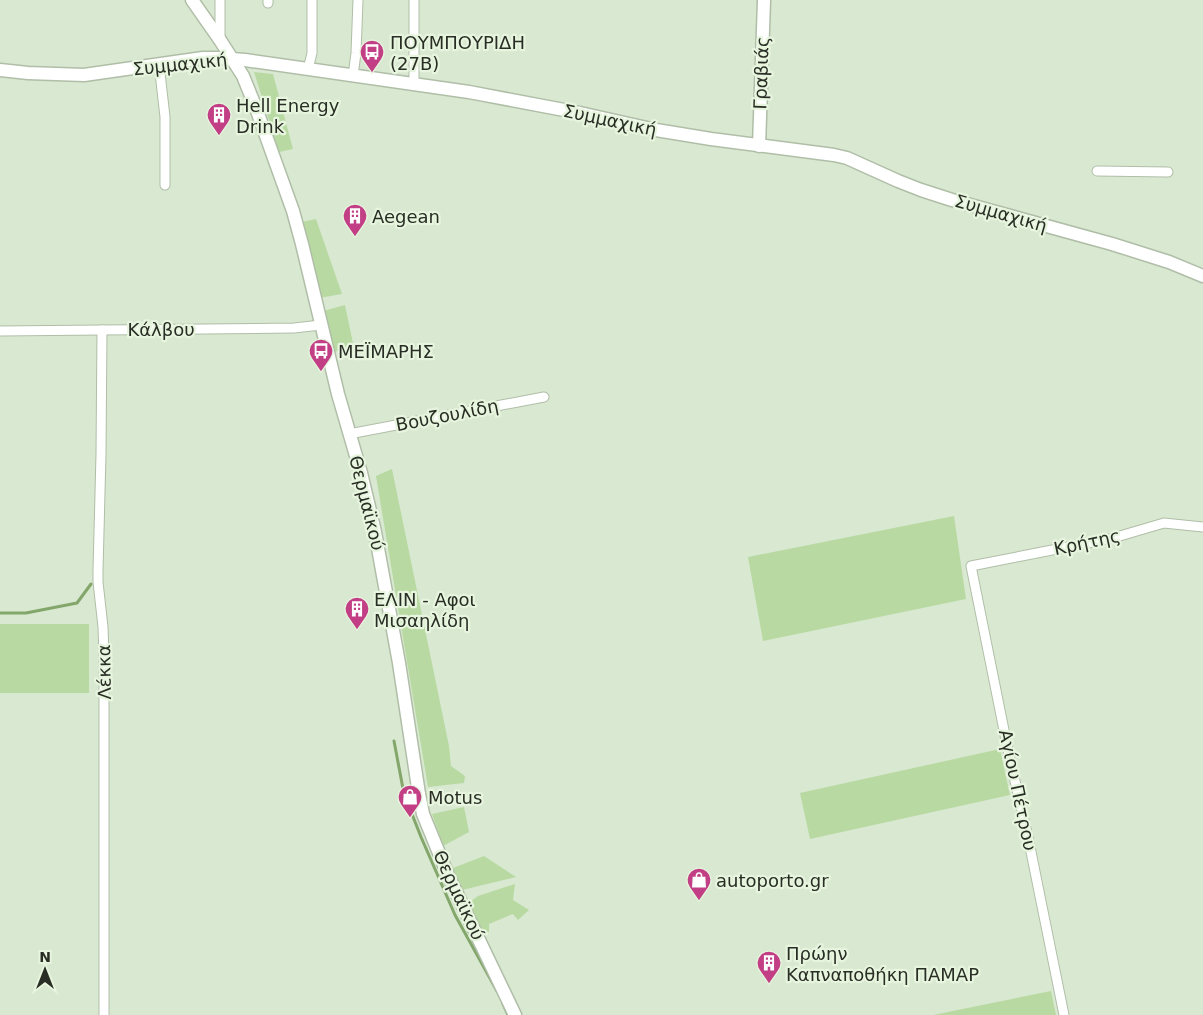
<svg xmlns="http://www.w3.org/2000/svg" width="1203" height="1015" viewBox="0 0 1203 1015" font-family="'DejaVu Sans',sans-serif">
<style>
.green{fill:#b8daa2}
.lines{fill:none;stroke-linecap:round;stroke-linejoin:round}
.stream{stroke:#83a66b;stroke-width:3}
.street-casing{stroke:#b0bea8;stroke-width:11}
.secondary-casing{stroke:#b0bea8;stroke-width:15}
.street{stroke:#fff;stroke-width:9}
.secondary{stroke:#fff;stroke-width:12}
.labels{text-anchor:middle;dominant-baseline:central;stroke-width:4.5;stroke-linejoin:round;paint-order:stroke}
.poi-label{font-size:18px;fill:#292e25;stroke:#e7f5de;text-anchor:start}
.street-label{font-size:18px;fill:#292e25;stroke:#e7f5de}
</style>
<rect width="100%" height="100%" fill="#d9e8d1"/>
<g class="green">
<path d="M 254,72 L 273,74 L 293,149 L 279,152 Z"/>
<path d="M 316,219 L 342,294 L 319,298 L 297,223 Z"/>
<path d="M 345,305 L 354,348 L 332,352 L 320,312 Z"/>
<path d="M 392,469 L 449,746 L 451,766 L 465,776 L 464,783 L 428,787 L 376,476 Z"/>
<path d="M 954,516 L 966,599 L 763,641 L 748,557 Z"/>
<rect x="0" y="624" width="89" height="69"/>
<path d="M 1000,749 L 1010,795 L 810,839 L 800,793 Z"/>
<path d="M 464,807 L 469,832 L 443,846 L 432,814 Z"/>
<path d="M 484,856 L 516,877 L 462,890 L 453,868 Z"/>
<path d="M 515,884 L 513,900 L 529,910 L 518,920 L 513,914 L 489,924 L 489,932 L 483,932 L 466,905 L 478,896 Z"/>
<path d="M 1051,991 L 1056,1015 L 933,1015 Z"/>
</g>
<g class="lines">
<g class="stream">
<path d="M 0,613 L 26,613 L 77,603 L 91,584"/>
<path d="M 394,741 L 404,794 L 421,837 L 455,915 L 497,991"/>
<path d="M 503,1004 L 508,1015"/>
</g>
<defs>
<g id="street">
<path d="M 220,0 L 220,40"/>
<path d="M 268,0 L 268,3"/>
<path d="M 159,64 L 165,117 L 165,185"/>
<path d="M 308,69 L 312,53 L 312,0"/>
<path d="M 353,76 L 356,53 L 358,0"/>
<path d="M 414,85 L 414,0"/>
<path d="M 1097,171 L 1168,172"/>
<path d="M 102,330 L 101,454 L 98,571 L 98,582 L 103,627 L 104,656 L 104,1015"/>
<path d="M 0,331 L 294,328 L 321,325"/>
<path d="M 349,434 L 544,397"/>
<path d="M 1064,1015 L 1028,837 L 1009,755 L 971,566 L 1113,538 L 1164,523 L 1203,527"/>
</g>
<g id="secondary">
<path d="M 192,0 L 220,40 L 243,76 L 256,108 L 293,211 L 302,244 L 338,394 L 361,473 L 375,532 L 399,663 L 419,794 L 423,814 L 448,875 L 515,1015"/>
<path d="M 0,70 L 28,73 L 84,75 L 203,58 L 218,58 L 245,60 L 469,92 L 580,113 L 656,130 L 711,139 L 834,155 L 847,158 L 898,181 L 921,190 L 952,200 L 1112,244 L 1169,262 L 1203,276"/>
<path d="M 759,146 L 764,0"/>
</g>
</defs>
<use href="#street" class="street-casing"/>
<use href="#secondary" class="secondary-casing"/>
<use href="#street" class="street"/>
<use href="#secondary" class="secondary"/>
</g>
<defs>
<symbol id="bus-pin" viewBox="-11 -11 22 30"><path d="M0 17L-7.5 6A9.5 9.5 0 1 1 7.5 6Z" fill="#c23f86" stroke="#e7f5de"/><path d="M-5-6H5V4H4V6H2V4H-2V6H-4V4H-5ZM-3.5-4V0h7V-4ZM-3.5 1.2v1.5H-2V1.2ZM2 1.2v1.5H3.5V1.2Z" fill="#fff"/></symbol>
<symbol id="building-pin" viewBox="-11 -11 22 30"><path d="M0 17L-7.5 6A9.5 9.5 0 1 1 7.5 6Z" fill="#c23f86" stroke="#e7f5de"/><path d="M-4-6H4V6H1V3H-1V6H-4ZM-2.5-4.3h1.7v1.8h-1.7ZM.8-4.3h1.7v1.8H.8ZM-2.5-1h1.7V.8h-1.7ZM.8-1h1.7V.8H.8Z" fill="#fff"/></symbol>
<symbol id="shop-pin" viewBox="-11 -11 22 30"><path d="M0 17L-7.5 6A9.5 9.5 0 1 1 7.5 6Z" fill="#c23f86" stroke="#e7f5de"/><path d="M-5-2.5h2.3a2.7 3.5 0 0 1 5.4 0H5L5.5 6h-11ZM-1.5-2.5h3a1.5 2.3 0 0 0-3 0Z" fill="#fff"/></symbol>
</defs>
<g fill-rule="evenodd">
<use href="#bus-pin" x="358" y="38" width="28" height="38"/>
<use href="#building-pin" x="205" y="101" width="28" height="38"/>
<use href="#building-pin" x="341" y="202" width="28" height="38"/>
<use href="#bus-pin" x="307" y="337" width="28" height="38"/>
<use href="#building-pin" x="343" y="595" width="28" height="38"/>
<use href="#shop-pin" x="396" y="783" width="28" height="38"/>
<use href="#shop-pin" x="685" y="866" width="28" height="38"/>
<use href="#building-pin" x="755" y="949" width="28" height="38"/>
</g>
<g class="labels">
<g class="poi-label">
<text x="390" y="42">ΠΟΥΜΠΟΥΡΙΔΗ<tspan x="390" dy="21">(27Β)</tspan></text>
<text x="236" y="105">Hell Energy<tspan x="236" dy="21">Drink</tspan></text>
<text x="372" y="216">Aegean</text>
<text x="338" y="351">ΜΕΪΜΑΡΗΣ</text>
<text x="374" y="599">ΕΛΙΝ - Αφοι<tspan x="374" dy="21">Μισαηλίδη</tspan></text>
<text x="428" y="797">Motus</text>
<text x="716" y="880">autoporto.gr</text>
<text x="786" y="953">Πρώην<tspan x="786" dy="21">Καπναποθήκη ΠΑΜΑΡ</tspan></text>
</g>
<g class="street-label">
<text transform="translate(180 64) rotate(-6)">Συμμαχική</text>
<text transform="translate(761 73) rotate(-88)">Γραβιάς</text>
<text transform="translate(610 120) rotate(12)">Συμμαχική</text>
<text transform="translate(1001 213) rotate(16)">Συμμαχική</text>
<text x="161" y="329">Κάλβου</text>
<text transform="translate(447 415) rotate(-11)">Βουζουλίδη</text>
<text transform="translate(367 503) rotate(76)">Θερμαϊκού</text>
<text transform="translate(1087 542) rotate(-12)">Κρήτης</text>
<text transform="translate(104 672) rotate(-91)">Λέκκα</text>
<text transform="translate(1018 790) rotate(78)">Αγίου Πέτρου</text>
<text transform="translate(459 895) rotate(65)">Θερμαϊκού</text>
</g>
</g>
<g transform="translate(45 970)" stroke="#e7f5de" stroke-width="4" paint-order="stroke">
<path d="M0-4L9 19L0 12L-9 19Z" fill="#292e25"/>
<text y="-8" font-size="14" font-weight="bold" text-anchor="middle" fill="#292e25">N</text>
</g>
</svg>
